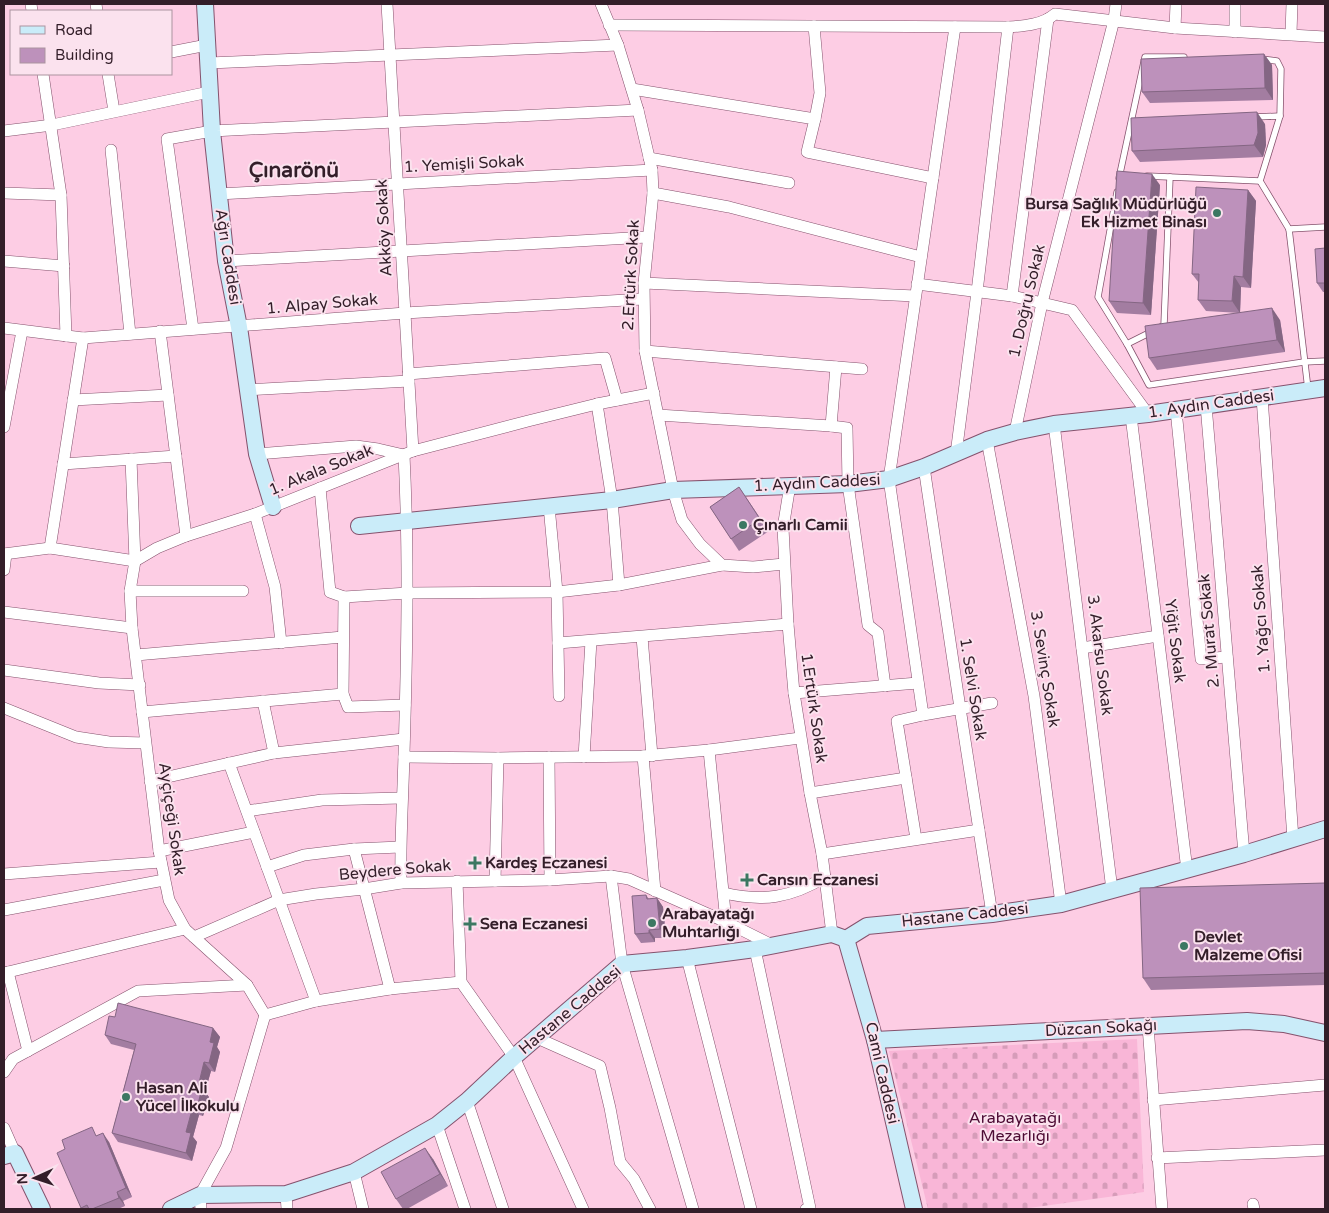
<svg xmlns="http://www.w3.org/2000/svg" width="1329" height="1213" viewBox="0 0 1329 1213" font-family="'Varela Round',sans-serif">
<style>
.cemetery{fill:url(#cemetery-stones)}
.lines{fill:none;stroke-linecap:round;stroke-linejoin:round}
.lane-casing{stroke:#85526d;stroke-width:7}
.street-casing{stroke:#85526d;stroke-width:12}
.secondary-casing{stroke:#85526d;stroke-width:18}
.lane{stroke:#fff;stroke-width:5.5}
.street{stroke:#fff;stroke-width:11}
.secondary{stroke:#caecf9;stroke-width:16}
.wall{fill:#a37da1}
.shaded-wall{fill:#846683}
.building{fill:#bd91bb;stroke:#846683}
.poi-dot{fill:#3c7862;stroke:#fbe2ee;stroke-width:2}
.labels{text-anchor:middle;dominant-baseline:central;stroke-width:4;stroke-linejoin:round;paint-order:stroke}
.street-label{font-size:16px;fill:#331e29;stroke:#fbe2ee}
.poi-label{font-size:16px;font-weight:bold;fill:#331e29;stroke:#fbe2ee;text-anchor:start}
.park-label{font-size:16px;fill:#4c0a33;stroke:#fbe2ee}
.district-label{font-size:21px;font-weight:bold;fill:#331e29;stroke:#fbe2ee}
</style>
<defs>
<pattern id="cemetery-stones" width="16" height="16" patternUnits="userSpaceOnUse" patternTransform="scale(1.25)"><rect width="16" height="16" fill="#f9b6d7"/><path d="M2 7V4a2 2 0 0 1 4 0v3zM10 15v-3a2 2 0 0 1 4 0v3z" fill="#d69cb9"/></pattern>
</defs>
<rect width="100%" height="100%" fill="#fdcde4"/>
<path class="cemetery" d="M 1137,1039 L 1144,1192 L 1022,1209 L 928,1209 L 889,1051 Z"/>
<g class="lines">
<defs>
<g id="lane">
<path d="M 1261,59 L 1277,61 L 1281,69 L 1280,116"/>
<path d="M 1254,117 L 1280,116 L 1260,181 L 1289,229 L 1308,389"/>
<path d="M 1147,176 L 1170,177"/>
<path d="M 1119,178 L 1145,57 L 1184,57"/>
<path d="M 1117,192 L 1098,297 L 1127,344 L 1149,385 L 1304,362 L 1325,361"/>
<path d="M 1289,229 L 1325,227"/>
<path d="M 1159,328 L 1164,325 L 1170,177 L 1260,181"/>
<path d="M 1127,344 L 1151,332"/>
</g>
<g id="street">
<path d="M 31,4 L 32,11"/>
<path d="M 96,4 L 97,11"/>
<path d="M 387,4 L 413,451"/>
<path d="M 601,4 L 618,45 L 638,110 L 652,170 L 653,193 L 644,283 L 645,351 L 673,490 L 682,520 L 700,544 L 722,565 L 753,567 L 784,564"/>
<path d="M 609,25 L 1008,27 C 1024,26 1042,25 1055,14 L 1175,28 L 1325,37"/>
<path d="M 814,26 L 820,93 L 815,119"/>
<path d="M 955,27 L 889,479 L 923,715 L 992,703"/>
<path d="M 1175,28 L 1176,4"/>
<path d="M 1235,32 L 1235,4"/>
<path d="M 1291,33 L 1292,4"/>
<path d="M 171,52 L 207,45"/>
<path d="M 209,63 L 618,45"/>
<path d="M 43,74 L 61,195 L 66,336"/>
<path d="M 108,74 L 114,111"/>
<path d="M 632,89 L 815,119 L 807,152 L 933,178"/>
<path d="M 4,131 L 52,125 L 209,92"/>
<path d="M 111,150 L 130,334"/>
<path d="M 649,158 L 789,183"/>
<path d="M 4,193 L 61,195"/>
<path d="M 653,193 L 729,207 L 921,257"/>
<path d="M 218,194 L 652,170"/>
<path d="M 4,261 L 64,266"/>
<path d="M 226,261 L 647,237"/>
<path d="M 644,283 L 915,296"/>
<path d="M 917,284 L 1012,296 L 1072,310 L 1148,414"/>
<path d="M 1012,296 L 1048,19"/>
<path d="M 4,328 L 83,338 L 405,313 L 643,299"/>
<path d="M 193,329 L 167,139 L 212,131 L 638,110"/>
<path d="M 160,331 L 186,536"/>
<path d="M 645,351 L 862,369"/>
<path d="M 836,367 L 831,426 L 847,428 L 848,484 L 868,625 L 878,633 L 885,686"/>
<path d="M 408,374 L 605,358 L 617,400"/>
<path d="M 247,390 L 409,381"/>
<path d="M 1262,397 L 1293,839"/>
<path d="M 73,400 L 168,395"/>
<path d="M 597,404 L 612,500 L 619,585"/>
<path d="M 1206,405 L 1244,854"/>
<path d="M 1176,410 L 1201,659 L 1227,657"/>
<path d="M 658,415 L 831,426"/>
<path d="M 1131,416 L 1187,870"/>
<path d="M 1054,424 L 1112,890"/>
<path d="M 4,427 L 22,331"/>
<path d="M 1015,432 L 1042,303 L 1114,20 L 1116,4"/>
<path d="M 987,440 L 1034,696 L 1061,904"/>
<path d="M 257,454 L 356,446 L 378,449 L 404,455 C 409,555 407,654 404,754 C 403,797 400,840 401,883"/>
<path d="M 956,454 L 977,292 L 1008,27"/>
<path d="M 131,459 L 135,561 L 130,591 L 132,628 L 159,851 L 169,900 L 185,929 L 247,985 L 265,1015"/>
<path d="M 63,464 L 176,456"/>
<path d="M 924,467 L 960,708 L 992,914"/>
<path d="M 790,485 L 783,528 L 788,624 L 794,693 L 810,793 L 822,854 L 832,934"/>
<path d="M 320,488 L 330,592 L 344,597 L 343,694 L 348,707 L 405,705"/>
<path d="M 549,506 L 557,592 L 559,696"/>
<path d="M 255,514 L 275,587 L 281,643"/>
<path d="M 50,548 L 83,338"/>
<path d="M 4,554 L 50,548 L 135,561 L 157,548 L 186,536 L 255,514 L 413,451 L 528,421 L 597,404 L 654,393"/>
<path d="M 4,570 L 6,554"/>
<path d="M 130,591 L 243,591"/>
<path d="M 344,597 L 408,593 L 557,592 L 619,585 L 722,565"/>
<path d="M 4,612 L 132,628"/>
<path d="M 642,637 L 652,756"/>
<path d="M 558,643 L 788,624"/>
<path d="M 1082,648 L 1158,636"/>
<path d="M 136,655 L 343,637"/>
<path d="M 4,670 L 99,683 L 140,685"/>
<path d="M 794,693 L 918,683"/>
<path d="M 263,701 L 274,753"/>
<path d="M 4,708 L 76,737 L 109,742 L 145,743"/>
<path d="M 142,712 L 343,694"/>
<path d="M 709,750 L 726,922"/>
<path d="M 643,756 L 655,891"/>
<path d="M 404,757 L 498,758 L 643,756 L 709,750 L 800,738"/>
<path d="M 549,757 L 550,880"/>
<path d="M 584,757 L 591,641"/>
<path d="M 229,763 L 316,1001"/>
<path d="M 150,781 L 274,753 L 404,739"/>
<path d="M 810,793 L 906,778"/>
<path d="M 247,811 L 322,800 L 401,798"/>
<path d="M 916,839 L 897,721 L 923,715"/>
<path d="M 354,849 L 390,989"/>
<path d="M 159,851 L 254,832"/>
<path d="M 822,854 L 979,830"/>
<path d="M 267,867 L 304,855 L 354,849 L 400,847"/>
<path d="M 4,874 L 161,862"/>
<path d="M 611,876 L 622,964 L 693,1209"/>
<path d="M 457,881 L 461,982 L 514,1057 L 583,1209"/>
<path d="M 495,881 L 498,758"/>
<path d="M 724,893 C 763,902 791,898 825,877"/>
<path d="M 4,910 L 164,880"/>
<path d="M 194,937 L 279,900 L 316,894 L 364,889 L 401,883 L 550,880 L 611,876 L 629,879 L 726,922 L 772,945"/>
<path d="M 755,949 L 810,1208 L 806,1209"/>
<path d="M 687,958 L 751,1209"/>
<path d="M 8,972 L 28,1051"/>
<path d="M 4,973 L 185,929"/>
<path d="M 265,1015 L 316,1001 L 390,989 L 461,982"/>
<path d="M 1148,1026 L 1162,1209"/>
<path d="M 537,1038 L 600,1066 L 610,1108 L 620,1162 L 634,1179 L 650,1209"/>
<path d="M 4,1072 L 13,1059 L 138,991 L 247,985"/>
<path d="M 1153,1100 L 1325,1085"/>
<path d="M 467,1101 L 503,1209"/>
<path d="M 437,1125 L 465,1209"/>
<path d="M 4,1128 L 15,1153"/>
<path d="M 1157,1158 L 1325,1150"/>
<path d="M 354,1172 L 363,1209"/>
<path d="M 286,1194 L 287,1209"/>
<path d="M 1253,1204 L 1254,1209"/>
<path d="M 201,1209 L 200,1195 L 226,1148 L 265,1015"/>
</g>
<g id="secondary">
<path d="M 205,4 L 212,131 L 226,261 L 239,327 L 257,454 L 273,507"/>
<path d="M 359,526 L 612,500 L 673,490 L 848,484 L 889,479 L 924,467 L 987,440 L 1015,432 L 1054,424 L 1148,414 L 1325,388"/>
<path d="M 846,939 L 875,1040 L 914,1209"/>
<path d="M 875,1040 L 1247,1021 L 1284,1024 L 1325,1033"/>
<path d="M 4,1156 L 15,1153 L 42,1209"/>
<path d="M 171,1209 L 200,1195 L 286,1194 L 354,1172 L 437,1125 L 467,1101 L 514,1057 L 622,964 L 687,958 L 755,949 L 832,934 L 846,939 L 867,926 L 992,914 L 1061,904 L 1244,854 L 1325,829"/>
</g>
</defs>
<use href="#lane" class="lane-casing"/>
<use href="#street" class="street-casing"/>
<use href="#secondary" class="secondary-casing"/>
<use href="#lane" class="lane"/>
<use href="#street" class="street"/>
<use href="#secondary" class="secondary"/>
</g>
<g class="wall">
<path d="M 1264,54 L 1272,65 L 1273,100 L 1150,103 L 1142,92 Z"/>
<path d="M 1265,124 L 1266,145 L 1263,157 L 1140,162 L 1132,151 Z"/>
<path d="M 1160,185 L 1151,315 L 1117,313 L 1109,301 Z"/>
<path d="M 1248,190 L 1256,201 L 1251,288 L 1241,287 L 1240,313 L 1206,311 L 1198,300 L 1199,283 L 1192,274 Z"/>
<path d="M 1325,248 L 1325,292 L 1323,292 L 1317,283 Z"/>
<path d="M 1280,320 L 1285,352 L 1157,370 L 1149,358 Z"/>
<path d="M 739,487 L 769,531 L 739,551 L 710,507 Z"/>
<path d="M 1325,883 L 1325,985 L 1151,990 L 1143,978 Z"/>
<path d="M 646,895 L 649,899 L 657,898 L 663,907 L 666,938 L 655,938 L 655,942 L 641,943 L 635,934 Z"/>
<path d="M 213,1028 L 220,1037 L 217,1047 L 220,1052 L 215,1072 L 211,1071 L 205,1092 L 209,1097 L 203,1116 L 199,1115 L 193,1137 L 197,1142 L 192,1161 L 118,1142 L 112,1133 L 134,1050 L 111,1044 L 105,1035 Z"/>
<path d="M 97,1135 L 109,1142 L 132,1197 L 123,1201 L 125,1206 L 118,1209 L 82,1209 L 81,1208 Z"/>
<path d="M 433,1159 L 448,1186 L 407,1209 L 403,1209 L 396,1199 Z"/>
</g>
<g class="shaded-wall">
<path d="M 1264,54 L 1272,65 L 1273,100 L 1265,88 Z"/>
<path d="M 1257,112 L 1265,124 L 1266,145 L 1263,157 L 1254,145 Z"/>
<path d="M 1152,174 L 1160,185 L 1151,315 L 1143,303 Z"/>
<path d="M 1248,190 L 1256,201 L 1251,288 L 1243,277 Z"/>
<path d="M 1234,276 L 1241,287 L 1240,313 L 1232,301 Z"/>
<path d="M 1272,308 L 1280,320 L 1285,352 L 1277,340 Z"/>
<path d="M 657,898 L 663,907 L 666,938 L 660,929 Z"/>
<path d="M 649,930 L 655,938 L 655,942 L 649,933 Z"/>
<path d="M 213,1028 L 220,1037 L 217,1047 L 220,1052 L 215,1072 L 209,1063 L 210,1042 Z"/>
<path d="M 204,1062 L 211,1071 L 205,1092 L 209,1097 L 203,1116 L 197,1108 L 198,1087 Z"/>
<path d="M 193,1106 L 199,1115 L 193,1137 L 197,1142 L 192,1161 L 186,1153 L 186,1132 Z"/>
<path d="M 103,1133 L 109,1142 L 132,1197 L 126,1188 Z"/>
<path d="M 425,1148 L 433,1159 L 448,1186 L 440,1174 Z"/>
<path d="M 117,1192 L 123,1201 L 125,1206 L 119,1198 Z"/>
</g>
<g class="building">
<path d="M 1264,54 L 1265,88 L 1142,92 L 1141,59 Z"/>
<path d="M 1257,112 L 1258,133 L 1254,145 L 1132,151 L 1131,118 Z"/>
<path d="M 1117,171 L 1152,174 L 1143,303 L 1109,301 Z"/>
<path d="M 1196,187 L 1248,190 L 1243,277 L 1234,276 L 1232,301 L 1198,300 L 1199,274 L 1192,274 Z"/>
<path d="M 1325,248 L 1325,283 L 1317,283 L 1315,249 Z"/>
<path d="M 1272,308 L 1277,340 L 1149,358 L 1145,326 Z"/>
<path d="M 739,487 L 760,519 L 731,539 L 710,507 Z"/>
<path d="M 1325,883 L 1325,973 L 1143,978 L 1140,888 Z"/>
<path d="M 646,895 L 647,899 L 657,898 L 660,929 L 649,930 L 649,933 L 635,934 L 632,896 Z"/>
<path d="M 118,1003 L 213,1028 L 210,1042 L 214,1043 L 209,1063 L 204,1062 L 198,1087 L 202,1088 L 197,1108 L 193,1106 L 186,1132 L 191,1133 L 186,1153 L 112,1133 L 136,1044 L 105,1035 L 109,1016 L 115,1017 Z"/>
<path d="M 92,1127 L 96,1136 L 103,1133 L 126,1188 L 117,1192 L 119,1198 L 92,1209 L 89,1209 L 87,1205 L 81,1208 L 57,1153 L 65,1149 L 62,1140 Z"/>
<path d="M 425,1148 L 440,1174 L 396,1199 L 381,1172 Z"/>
</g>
<g class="poi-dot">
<circle cx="1217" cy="213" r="5"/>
<circle cx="743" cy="525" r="5"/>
<path d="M472.5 855.5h5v5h5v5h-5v5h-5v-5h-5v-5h5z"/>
<path d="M744.5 872.5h5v5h5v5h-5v5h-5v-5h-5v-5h5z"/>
<circle cx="652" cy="923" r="5"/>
<path d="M467.5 916.5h5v5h5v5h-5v5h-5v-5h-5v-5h5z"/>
<circle cx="1184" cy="946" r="5"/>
<circle cx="126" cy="1097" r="5"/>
</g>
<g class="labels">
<g class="street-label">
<text transform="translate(464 164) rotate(-3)">1. Yemişli Sokak</text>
<text transform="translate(384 228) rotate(-93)">Akköy Sokak</text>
<text transform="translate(228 257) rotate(81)">Ağrı Caddesi</text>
<text transform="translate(631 275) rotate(-87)">2.Ertürk Sokak</text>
<text transform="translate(1027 301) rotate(-77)">1. Doğru Sokak</text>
<text transform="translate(322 304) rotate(-5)">1. Alpay Sokak</text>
<text transform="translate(1211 404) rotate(-8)">1. Aydın Caddesi</text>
<text transform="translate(321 470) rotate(-22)">1. Akala Sokak</text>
<text transform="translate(817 483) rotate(-3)">1. Aydın Caddesi</text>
<text transform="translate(1261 619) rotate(-94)">1. Yağcı Sokak</text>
<text transform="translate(1209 631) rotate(-95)">2. Murat Sokak</text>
<text transform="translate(1175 641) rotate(83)">Yiğit Sokak</text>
<text transform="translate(1100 655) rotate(83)">3. Akarsu Sokak</text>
<text transform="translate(1045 669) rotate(81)">3. Sevinç Sokak</text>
<text transform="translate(973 689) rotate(81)">1. Selvi Sokak</text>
<text transform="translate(814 708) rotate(82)">1.Ertürk Sokak</text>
<text transform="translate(172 819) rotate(82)">Ayçiçeği Sokak</text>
<text transform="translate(395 870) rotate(-5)">Beydere Sokak</text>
<text transform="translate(965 915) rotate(-6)">Hastane Caddesi</text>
<text transform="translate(570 1010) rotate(-40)">Hastane Caddesi</text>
<text transform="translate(1101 1028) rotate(-3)">Düzcan Sokağı</text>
<text transform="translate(882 1073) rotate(77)">Cami Caddesi</text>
</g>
<g class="poi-label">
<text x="1207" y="204" text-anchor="end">Bursa Sağlık Müdürlüğü<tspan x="1207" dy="18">Ek Hizmet Binası</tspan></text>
<text x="753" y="525">Çınarlı Camii</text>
<text x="485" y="863">Kardeş Eczanesi</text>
<text x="757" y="880">Cansın Eczanesi</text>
<text x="662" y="914">Arabayatağı<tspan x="662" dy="18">Muhtarlığı</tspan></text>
<text x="480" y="924">Sena Eczanesi</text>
<text x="1194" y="937">Devlet<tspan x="1194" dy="18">Malzeme Ofisi</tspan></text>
<text x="136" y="1088">Hasan Ali<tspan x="136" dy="18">Yücel İlkokulu</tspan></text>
</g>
<g class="park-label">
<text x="1015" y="1118">Arabayatağı<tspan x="1015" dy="18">Mezarlığı</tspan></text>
</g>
<g class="district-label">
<text x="294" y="170">Çınarönü</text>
</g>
</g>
<rect width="1329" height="1213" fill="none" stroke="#331e29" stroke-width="10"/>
<rect x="10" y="10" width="162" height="65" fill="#fbe2ee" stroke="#ab949f"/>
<rect x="20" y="26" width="25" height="8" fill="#caecf9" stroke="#ab949f"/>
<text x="55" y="35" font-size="15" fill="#331e29">Road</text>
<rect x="20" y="48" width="25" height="15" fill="#bd91bb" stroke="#ab949f"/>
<text x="55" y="60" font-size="15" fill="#331e29">Building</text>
<g transform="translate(35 1178) rotate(267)" stroke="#fbe2ee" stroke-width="4" paint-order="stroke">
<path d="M0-4L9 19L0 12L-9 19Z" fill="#331e29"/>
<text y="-8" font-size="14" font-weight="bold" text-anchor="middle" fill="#331e29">N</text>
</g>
</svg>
